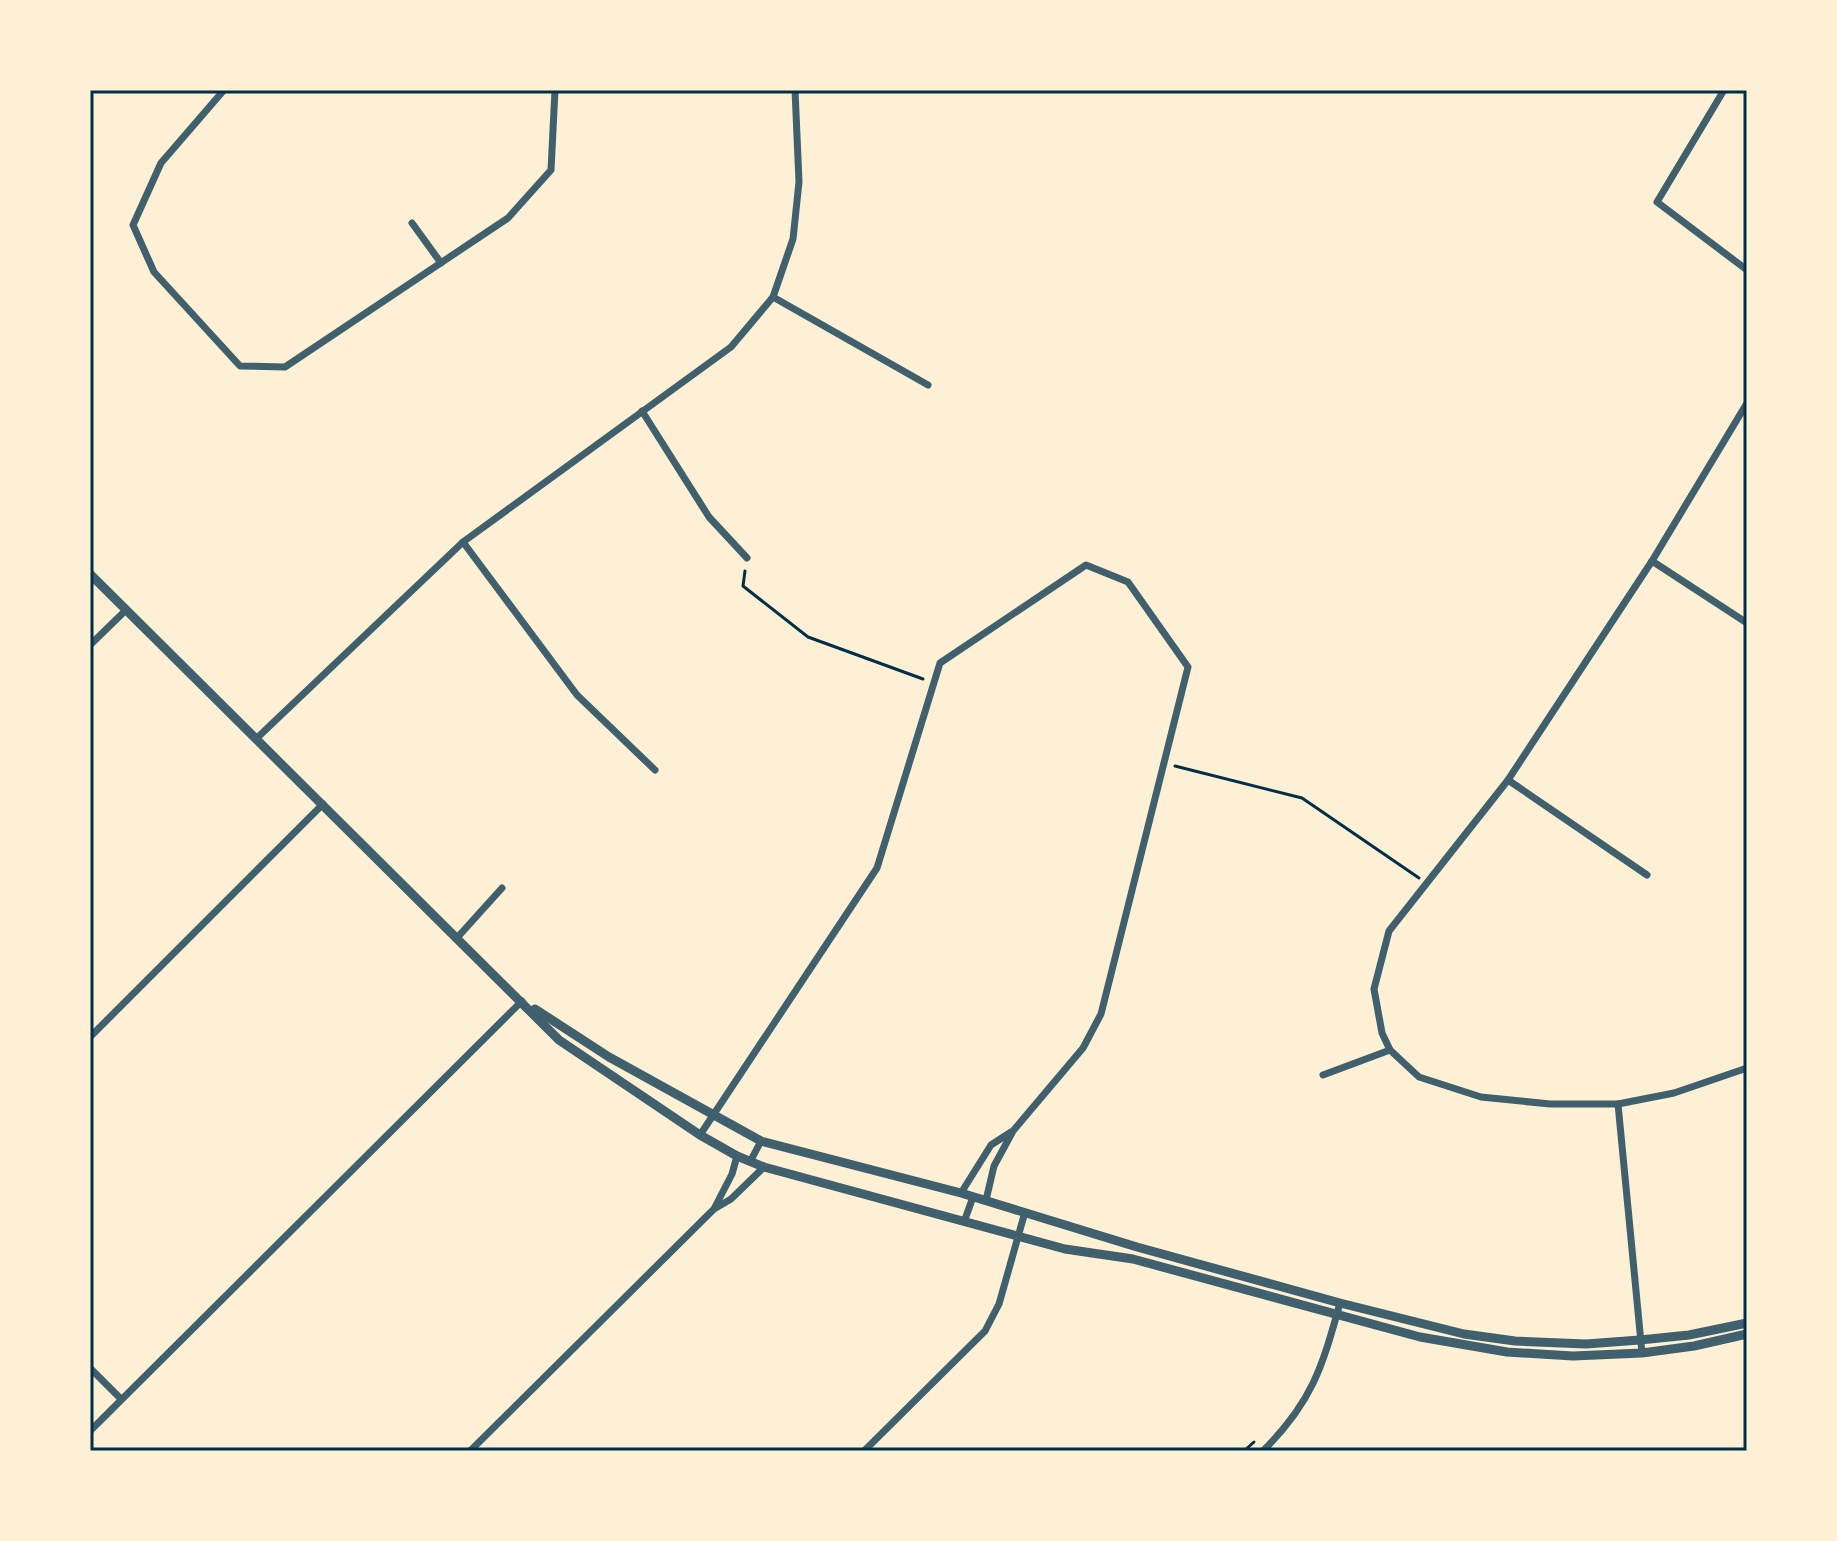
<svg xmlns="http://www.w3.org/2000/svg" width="1837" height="1541" viewBox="0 0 1837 1541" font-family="'Playfair Display',serif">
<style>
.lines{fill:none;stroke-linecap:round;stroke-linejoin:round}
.path{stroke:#003049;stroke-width:3}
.minor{stroke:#3f606c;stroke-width:7}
.tertiary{stroke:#3f606c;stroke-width:9}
.neatline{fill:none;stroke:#003049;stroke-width:3}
</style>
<rect width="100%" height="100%" fill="#fdf0d5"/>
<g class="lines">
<g class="path">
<path d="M 745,571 L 743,586 L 808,637 L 923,679"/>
<path d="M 1175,766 L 1302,798 L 1419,878"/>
<path d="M 1244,1451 L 1254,1442"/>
</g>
<g class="minor">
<path d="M 224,90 L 161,163 L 133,225 L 154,272 L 240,366 L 285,367 L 508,218 L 551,170 L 555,90"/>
<path d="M 1724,90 L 1657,202 L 1747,270"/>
<path d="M 412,223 L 441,263"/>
<path d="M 773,297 L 928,385"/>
<path d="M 1747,403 L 1652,561 L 1508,780 L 1389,931 L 1374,989 L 1382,1033 L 1390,1050 L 1419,1077 L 1481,1097 L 1550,1104 L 1618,1104 L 1674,1093 L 1747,1068"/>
<path d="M 642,411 L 709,517 L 747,558"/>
<path d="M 463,542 L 577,695 L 655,770"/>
<path d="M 1652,561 L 1747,623"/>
<path d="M 90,645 L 126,610"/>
<path d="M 257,738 L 463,542 L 731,347 L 773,297 L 793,239 L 799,182 L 795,90"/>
<path d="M 1508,780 L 1647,875"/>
<path d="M 456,939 L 502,888"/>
<path d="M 90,1037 L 323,804"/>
<path d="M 1323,1075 L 1390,1050"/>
<path d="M 1618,1104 L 1642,1353"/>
<path d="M 700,1135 L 877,868 L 940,663 L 1086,565 L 1128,582 L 1188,667 L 1101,1014 L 1083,1048 L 1013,1131 L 994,1166 L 986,1200"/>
<path d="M 750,1162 L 761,1141"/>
<path d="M 961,1193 L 991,1145 L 1011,1132"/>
<path d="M 715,1207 L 732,1174 L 737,1156"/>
<path d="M 964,1222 L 973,1197"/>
<path d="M 90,1368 L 121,1399"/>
<path d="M 90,1431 L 522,1001"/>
<path d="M 470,1451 L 714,1209 L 731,1199 L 764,1167"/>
<path d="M 864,1451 L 985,1331 L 999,1304 L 1025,1212"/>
<path d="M 1263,1451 C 1312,1402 1322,1368 1340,1303"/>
</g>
<g class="tertiary">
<path d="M 90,574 L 559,1040 L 700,1135 L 737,1156 L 764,1167 L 1065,1249 L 1133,1259 L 1420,1337 L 1507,1352 L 1573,1356 L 1642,1353 L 1694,1346 L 1747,1334"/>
<path d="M 535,1009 L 609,1057 L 761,1141 L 961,1193 L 1137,1247 L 1340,1303 L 1464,1334 L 1515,1341 L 1586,1344 L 1640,1340 L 1689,1335 L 1747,1323"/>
</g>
</g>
<rect width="1837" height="1541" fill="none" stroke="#fdf0d5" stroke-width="184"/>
<rect x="92" y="92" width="1653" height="1357" class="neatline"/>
</svg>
